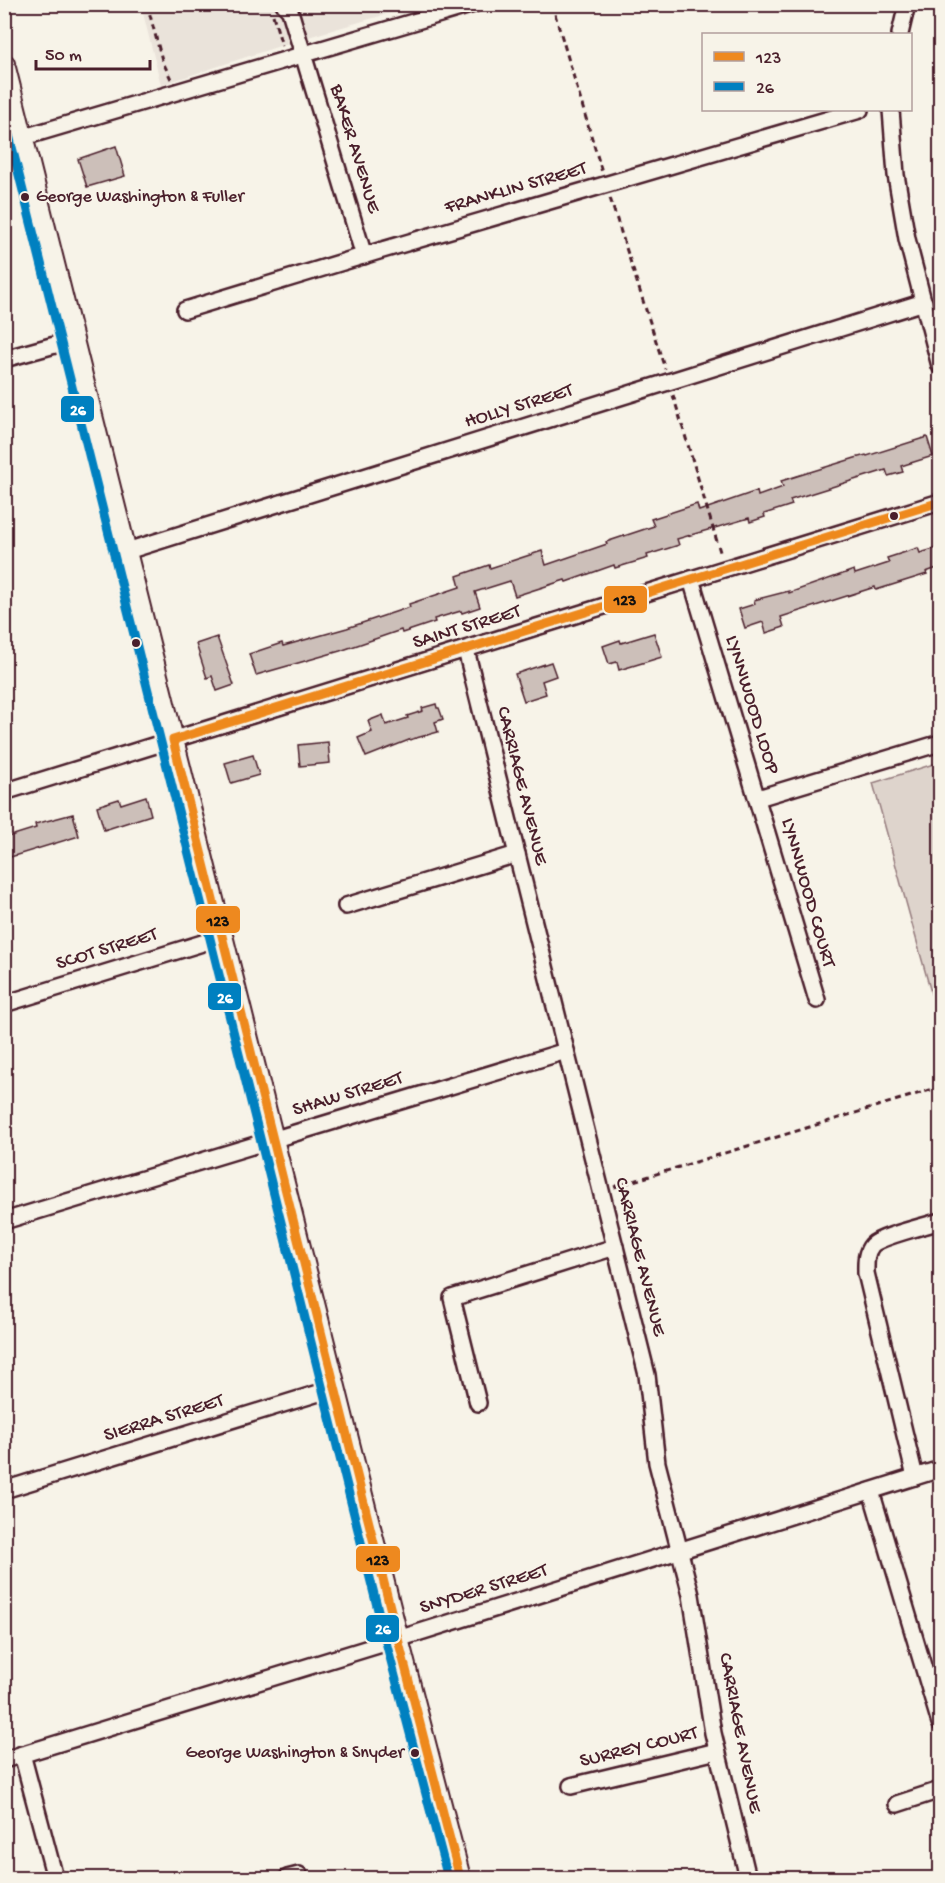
<svg xmlns="http://www.w3.org/2000/svg" width="945" height="1883" viewBox="0 0 945 1883" font-family="'Gochi Hand',sans-serif">
<style>
.built{fill:#eae3da}
.green{fill:#ded4cc;stroke:#947a7c;stroke-width:1.5}
.building{fill:#ccbfb9;stroke:#4a1f2b;stroke-width:1.5}
.lines{fill:none;stroke-linecap:round;stroke-linejoin:round}
.minor-casing{stroke:#4a1f2b;stroke-width:20}
.major-casing{stroke:#4a1f2b;stroke-width:24}
.path{stroke:#4a1f2b;stroke-width:3;stroke-dasharray:6 4.5;stroke-linecap:butt}
.minor{stroke:#f7f3e8;stroke-width:15}
.major{stroke:#f7f3e8;stroke-width:20}
.bus-1-casing{stroke:#f7f3e8;stroke-width:14}
.bus-2-casing{stroke:#f7f3e8;stroke-width:14}
.bus-1{stroke:#ee891f;stroke-width:9}
.bus-2{stroke:#0080c0;stroke-width:9}
.bus-dot{fill:#4a1f2b;stroke:#f7f3e8;stroke-width:2}
.labels{text-anchor:middle;dominant-baseline:central;stroke-width:4.5;stroke-linejoin:round;paint-order:stroke}
.bus-label{font-size:18px;fill:#4a1f2b;stroke:#f7f3e8;text-anchor:start}
.street-label{font-size:20px;fill:#4a1f2b;stroke:#f7f3e8}
.line-badge{stroke:#f7f3e8;stroke-width:2}
.badge-label{font-size:16px;text-anchor:middle;font-weight:bold;fill:#fff}
.pale-badge-label{font-size:16px;text-anchor:middle;font-weight:bold;fill:#111}
</style>
<rect width="100%" height="100%" fill="#f7f3e8"/>
<filter id="ink" filterUnits="userSpaceOnUse"><feTurbulence type="fractalNoise" baseFrequency=".0167" numOctaves="2"/><feDisplacementMap in="SourceGraphic" scale="12" xChannelSelector="R" yChannelSelector="G"/><feConvolveMatrix kernelMatrix="1 2 1 2 8 2 1 2 1" color-interpolation-filters="sRGB"/></filter>
<g filter="url(#ink)">
<path class="built" d="M 141,5 L 418,5 L 298,40 L 161,85 Z"/>
<path class="green" d="M 940,762 L 940,1025 L 873,783 Z"/>
<g class="building">
<path d="M 116,146 L 125,176 L 87,187 L 78,159 Z"/>
<path d="M 927,437 L 933,456 L 901,466 L 903,472 L 888,476 L 886,470 L 790,500 L 792,505 L 764,514 L 765,517 L 750,522 L 749,518 L 677,539 L 679,545 L 647,555 L 648,558 L 615,568 L 614,565 L 566,582 L 565,580 L 515,596 L 510,581 L 475,592 L 480,607 L 462,613 L 461,611 L 434,619 L 435,622 L 402,633 L 401,630 L 340,651 L 256,675 L 249,654 L 282,643 L 283,646 L 347,628 L 410,607 L 409,604 L 460,587 L 457,576 L 489,565 L 490,568 L 542,551 L 546,565 L 607,544 L 606,542 L 654,526 L 651,519 L 697,504 L 699,511 L 757,491 L 758,496 L 783,487 L 781,481 L 855,458 L 866,455 L 867,456 Z"/>
<path d="M 940,547 L 940,567 L 926,572 L 927,574 L 876,590 L 875,587 L 781,617 L 784,627 L 766,633 L 763,622 L 745,628 L 739,609 L 755,604 L 754,600 L 789,591 L 789,593 L 854,570 L 855,574 L 889,563 L 887,558 L 918,548 L 920,553 Z"/>
<path d="M 654,633 L 662,657 L 619,670 L 617,662 L 609,664 L 603,646 L 620,640 L 621,643 Z"/>
<path d="M 217,637 L 234,685 L 217,691 L 212,676 L 207,678 L 196,644 Z"/>
<path d="M 551,662 L 556,676 L 542,681 L 546,694 L 524,701 L 515,674 Z"/>
<path d="M 436,704 L 437,708 L 439,708 L 443,719 L 435,722 L 438,732 L 409,740 L 366,757 L 358,738 L 372,732 L 368,721 L 383,715 L 386,725 L 408,718 L 407,716 L 423,711 L 422,708 Z"/>
<path d="M 328,742 L 330,763 L 300,766 L 298,745 Z"/>
<path d="M 253,755 L 259,775 L 231,783 L 225,763 Z"/>
<path d="M 146,796 L 151,815 L 104,830 L 97,806 L 119,799 L 121,804 Z"/>
<path d="M 73,814 L 79,836 L 4,859 L 4,838 L 36,828 L 35,824 Z"/>
</g>
<g class="lines">
<defs>
<g id="minor">
<path d="M 284,4 L 290,11 L 364,256"/>
<path d="M 900,34 L 907,4"/>
<path d="M 891,110 L 896,175 L 907,239 L 940,366"/>
<path d="M 4,143 L 474,4"/>
<path d="M 185,310 L 379,251 L 860,110"/>
<path d="M 4,359 L 73,340"/>
<path d="M 127,551 L 924,302"/>
<path d="M 691,579 L 817,1000"/>
<path d="M 466,650 L 647,1375 L 657,1463 L 691,1595 L 713,1733 L 748,1878"/>
<path d="M 4,792 L 940,502"/>
<path d="M 758,798 L 940,743"/>
<path d="M 346,906 L 517,854"/>
<path d="M 4,1004 L 222,937"/>
<path d="M 4,1221 L 566,1051"/>
<path d="M 478,1403 L 452,1298 L 615,1247"/>
<path d="M 915,1477 L 866,1273 C 866,1264 865,1253 872,1245 C 881,1236 926,1226 940,1221"/>
<path d="M 4,1490 L 335,1388"/>
<path d="M 871,1491 L 940,1723"/>
<path d="M 22,1754 L 55,1878"/>
<path d="M 4,1760 L 398,1639 L 940,1469"/>
<path d="M 571,1786 L 717,1751"/>
<path d="M 897,1804 L 940,1790"/>
<path d="M 287,1878 L 299,1875 L 300,1878"/>
</g>
<path id="major" d="M 4,64 L 398,1639 L 460,1878"/>
</defs>
<use href="#minor" class="minor-casing"/>
<use href="#major" class="major-casing"/>
<g class="path">
<path d="M 147,4 L 162,60 L 171,79"/>
<path d="M 552,4 L 602,172"/>
<path d="M 273,15 L 282,46"/>
<path d="M 610,198 L 665,369"/>
<path d="M 673,395 L 721,555"/>
<path d="M 614,1187 L 940,1087"/>
</g>
<use href="#minor" class="minor"/>
<use href="#major" class="major"/>
<defs>
<path id="bus-1" d="M 460,1878 L 398,1639 L 173,740 L 940,502"/>
<path id="bus-2" d="M 4,115 L 386,1642 L 448,1878"/>
</defs>
<use href="#bus-1" class="bus-1-casing"/>
<use href="#bus-2" class="bus-2-casing"/>
<use href="#bus-1" class="bus-1"/>
<use href="#bus-2" class="bus-2"/>
</g>
</g>
<g class="bus-dot">
<circle cx="25" cy="197" r="5"/>
<circle cx="894" cy="516" r="5"/>
<circle cx="136" cy="643" r="5"/>
<circle cx="415" cy="1753" r="5"/>
</g>
<g class="labels">
<g class="bus-label">
<text x="36" y="197">George Washington &amp; Fuller</text>
<text x="404" y="1753" text-anchor="end">George Washington &amp; Snyder</text>
</g>
<g class="street-label">
<text transform="translate(354 149) rotate(73)">BAKER AVENUE</text>
<text transform="translate(516 189) rotate(-16)">FRANKLIN STREET</text>
<text transform="translate(519 407) rotate(-17)">HOLLY STREET</text>
<text transform="translate(467 628) rotate(-17)">SAINT STREET</text>
<text transform="translate(751 705) rotate(73)">LYNNWOOD LOOP</text>
<text transform="translate(521 786) rotate(76)">CARRIAGE AVENUE</text>
<text transform="translate(807 893) rotate(74)">LYNNWOOD COURT</text>
<text transform="translate(107 950) rotate(-17)">SCOT STREET</text>
<text transform="translate(348 1095) rotate(-17)">SHAW STREET</text>
<text transform="translate(639 1257) rotate(76)">CARRIAGE AVENUE</text>
<text transform="translate(164 1419) rotate(-17)">SIERRA STREET</text>
<text transform="translate(484 1590) rotate(-17)">SNYDER STREET</text>
<text transform="translate(739 1733) rotate(79)">CARRIAGE AVENUE</text>
<text transform="translate(639 1748) rotate(-14)">SURREY COURT</text>
</g>
</g>
<g class="line-badge">
<rect x="60" y="395" width="35" height="28" rx="6" fill="#0080c0"/>
<rect x="603" y="585" width="45" height="29" rx="6" fill="#ee891f"/>
<rect x="195" y="905" width="46" height="29" rx="6" fill="#ee891f"/>
<rect x="207" y="982" width="35" height="29" rx="6" fill="#0080c0"/>
<rect x="355" y="1545" width="46" height="28" rx="6" fill="#ee891f"/>
<rect x="365" y="1614" width="35" height="29" rx="6" fill="#0080c0"/>
</g>
<g class="badge-label">
<text x="78" y="415">26</text>
<text x="225" y="1003">26</text>
<text x="383" y="1634">26</text>
</g>
<g class="pale-badge-label">
<text x="625" y="605">123</text>
<text x="218" y="926">123</text>
<text x="378" y="1565">123</text>
</g>
<rect width="945" height="1883" fill="none" stroke="#f7f3e8" stroke-width="24"/>
<rect x="12" y="12" width="921" height="1859" fill="none" stroke="#4a1f2b" stroke-width="2" filter="url(#ink)"/>
<rect x="702" y="33" width="210" height="78" fill="#f7f3e8" stroke="#b29e9c" stroke-width="1.5"/>
<rect x="714" y="52" width="30" height="9" fill="#ee891f" stroke="#b29e9c" stroke-width="1.5"/>
<text x="756" y="63" font-size="18" fill="#4a1f2b">123</text>
<rect x="714" y="82" width="30" height="9" fill="#0080c0" stroke="#b29e9c" stroke-width="1.5"/>
<text x="756" y="93" font-size="18" fill="#4a1f2b">26</text>
<path d="M36 60v9h114v-9" fill="none" stroke="#4a1f2b" stroke-width="3"/>
<text x="45" y="60" font-size="18" fill="#4a1f2b" stroke="#f7f3e8" stroke-width="4.5" paint-order="stroke">50 m</text>
</svg>
